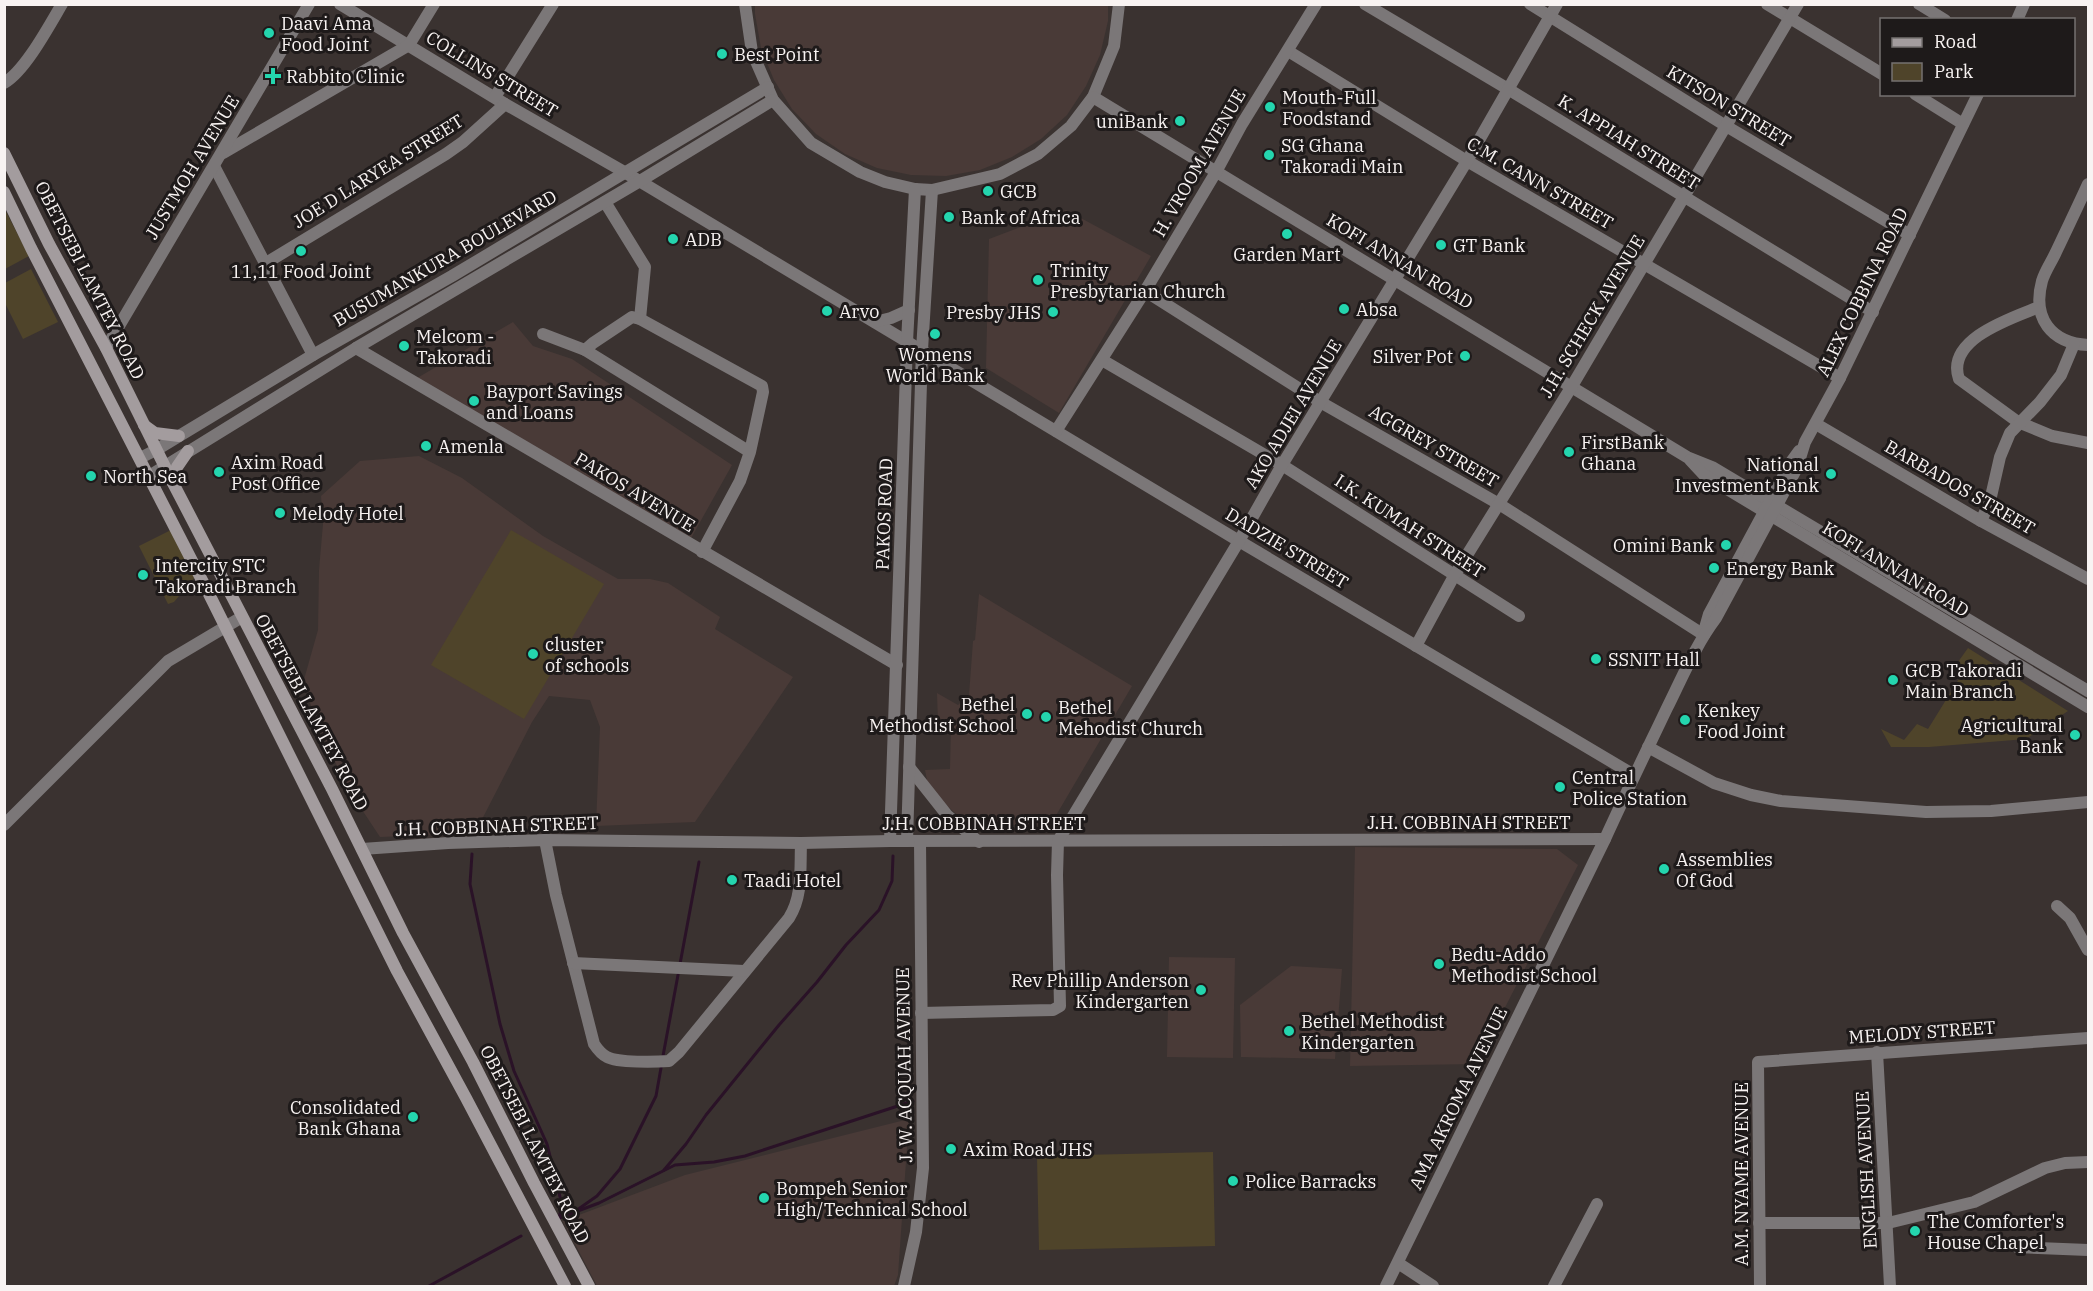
<svg xmlns="http://www.w3.org/2000/svg" width="2093" height="1291" viewBox="0 0 2093 1291" font-family="'IBM Plex Serif',serif">
<style>
.built{fill:#493a37}
.green{fill:#4f442a}
.lines{fill:none;stroke-linecap:round;stroke-linejoin:round}
.stream{stroke:#2a1227;stroke-width:3}
.street{stroke:#7b7778;stroke-width:12}
.secondary{stroke:#a39c9e;stroke-width:12}
.poi-dot{fill:#24d5ae;stroke:#1e1a1a;stroke-width:2}
.labels{text-anchor:middle;dominant-baseline:central;stroke-width:6;stroke-linejoin:round;paint-order:stroke}
.poi-label{font-size:18px;fill:#f8f3f2;stroke:#1e1a1a;text-anchor:start}
.street-label{font-size:18px;fill:#f8f3f2;stroke:#1e1a1a}
</style>
<rect width="100%" height="100%" fill="#3a3230"/>
<g class="built">
<path d="M 1108,4 L 1108,21 L 1100,55 L 1086,86 L 1067,115 L 1041,139 L 1012,157 L 980,170 L 946,176 L 911,175 L 877,168 L 845,154 L 816,134 L 792,109 L 774,80 L 761,48 L 755,14 L 755,4 Z"/>
<path d="M 1066,210 L 1151,256 L 1059,413 L 986,368 L 989,239 Z"/>
<path d="M 513,322 L 533,346 L 572,359 L 732,465 L 690,540 L 412,381 Z"/>
<path d="M 419,456 L 462,478 L 543,536 L 618,579 L 650,579 L 668,583 L 720,617 L 715,629 L 793,677 L 695,822 L 596,826 L 600,727 L 590,700 L 549,696 L 532,722 L 475,833 L 380,837 L 345,784 L 314,714 L 303,683 L 318,630 L 319,570 L 323,524 L 321,496 L 360,461 Z"/>
<path d="M 979,594 L 1132,686 L 1051,824 L 970,826 L 929,790 L 925,770 L 950,769 L 951,724 L 938,722 L 937,693 L 958,705 L 969,695 L 973,641 L 975,640 Z"/>
<path d="M 1355,847 L 1557,849 L 1578,865 L 1476,1064 L 1350,1066 Z"/>
<path d="M 1169,957 L 1235,958 L 1233,1058 L 1167,1057 Z"/>
<path d="M 1291,966 L 1342,969 L 1335,1059 L 1241,1057 L 1240,1005 Z"/>
<path d="M 909,1119 L 898,1275 L 894,1286 L 597,1286 L 563,1221 L 685,1175 Z"/>
</g>
<g class="green">
<path d="M 4,208 L 29,256 L 5,269 L 4,269 Z"/>
<path d="M 31,269 L 58,322 L 23,339 L 5,303 L 5,283 Z"/>
<path d="M 171,530 L 195,577 L 174,602 L 168,604 L 139,546 Z"/>
<path d="M 511,530 L 604,584 L 524,719 L 431,665 Z"/>
<path d="M 1968,648 L 2068,711 L 2026,739 L 1929,747 L 1891,747 L 1881,729 L 1904,740 L 1917,724 L 1928,729 L 1962,674 L 1953,669 Z"/>
<path d="M 1213,1152 L 1215,1246 L 1039,1250 L 1037,1156 Z"/>
</g>
<g class="lines">
<g class="stream">
<path d="M 472,854 L 470,884 L 500,1024 L 514,1071 L 547,1144 L 562,1205 L 559,1218"/>
<path d="M 680,964 L 699,862"/>
<path d="M 663,1056 L 678,975"/>
<path d="M 664,1170 L 686,1144 L 706,1115 L 779,1025 L 817,982 L 846,945 L 879,910 L 892,881 L 893,856"/>
<path d="M 577,1210 L 597,1196 L 620,1169 L 656,1096 L 661,1068"/>
<path d="M 559,1218 L 599,1203 L 675,1165 L 714,1162 L 745,1156 L 913,1101"/>
<path d="M 429,1286 L 521,1236"/>
</g>
<g class="street">
<path d="M 340,4 L 505,104 L 626,173 L 1239,541 L 1634,775"/>
<path d="M 745,4 L 752,52 L 773,100 L 811,143 L 860,172 L 885,182 L 915,189 L 932,190 L 1000,174 L 1038,154 L 1071,126 L 1093,97 L 1114,46 L 1119,4"/>
<path d="M 1365,4 L 1508,89 L 1873,312"/>
<path d="M 1530,4 L 1726,126 L 1910,235"/>
<path d="M 1767,4 L 1882,74"/>
<path d="M 1919,4 L 1945,20"/>
<path d="M 2017,20 L 2024,4"/>
<path d="M 1288,51 L 1467,161 L 1840,378"/>
<path d="M 4,83 C 25,71 49,26 62,4"/>
<path d="M 1915,94 L 1963,124"/>
<path d="M 495,97 L 553,4"/>
<path d="M 1093,97 L 1687,457 L 1712,467 L 2088,691"/>
<path d="M 223,153 L 409,45 L 434,4"/>
<path d="M 214,166 L 313,355"/>
<path d="M 2088,184 C 2078,206 2067,229 2056,252 C 2052,261 2045,271 2042,281 C 2032,318 2051,343 2088,345"/>
<path d="M 605,202 L 645,267 L 640,319"/>
<path d="M 266,263 L 446,154 L 463,142 L 505,104"/>
<path d="M 1145,291 L 1322,403 L 1499,504 L 1704,635"/>
<path d="M 2039,307 C 2012,318 1945,339 1959,379 L 2018,422 L 2052,436 L 2088,443"/>
<path d="M 875,322 L 891,318 L 909,310"/>
<path d="M 543,334 L 585,350"/>
<path d="M 106,348 L 309,4"/>
<path d="M 356,348 L 897,665"/>
<path d="M 1102,360 L 1282,465 L 1519,616"/>
<path d="M 1816,424 L 1981,521 L 2088,579"/>
<path d="M 1056,431 L 1145,291 L 1216,172 L 1242,124 L 1316,4"/>
<path d="M 140,458 L 156,450 L 313,355 L 452,276 L 768,87"/>
<path d="M 1690,460 L 1704,475 L 2088,707"/>
<path d="M 149,476 L 356,348 L 640,181 L 773,100"/>
<path d="M 1981,521 L 1990,501 L 2000,457 L 2010,433 L 2040,402 L 2061,375 L 2074,344"/>
<path d="M 702,552 L 740,481 L 750,452 L 763,392 L 762,386 L 640,319 L 632,317 L 593,343 L 585,350 L 750,452"/>
<path d="M 1705,628 L 1709,614 L 1791,462 L 1799,451"/>
<path d="M 1416,646 L 1454,576 L 1572,386 L 1798,4"/>
<path d="M 1648,747 L 1714,783 L 1751,795 L 1781,801 L 1926,812 L 1991,811 L 2088,802"/>
<path d="M 909,767 L 947,815 L 979,842"/>
<path d="M 4,825 L 168,661 L 242,617"/>
<path d="M 545,840 L 556,895 L 594,1044 C 598,1050 601,1054 607,1057 C 618,1063 656,1062 669,1061 L 679,1052 L 789,918 C 803,896 800,869 801,843"/>
<path d="M 890,841 L 907,342 L 915,189"/>
<path d="M 907,841 L 922,350 L 932,190"/>
<path d="M 362,849 L 448,843 L 545,840 L 801,843 L 890,841 L 1605,839"/>
<path d="M 2057,906 L 2070,918 L 2088,950"/>
<path d="M 573,963 L 744,971"/>
<path d="M 921,1013 L 1053,1010 L 1060,1006 L 1057,875 L 1058,841 L 1239,541 L 1282,465 L 1467,161 L 1557,4"/>
<path d="M 1877,1052 L 1890,1286"/>
<path d="M 1759,1223 L 1888,1223 L 1974,1202 L 2045,1168 L 2065,1163 L 2088,1162"/>
<path d="M 2017,1247 L 2088,1250"/>
<path d="M 1398,1263 L 1433,1286"/>
<path d="M 904,1286 L 916,1232 L 923,1168 L 920,841"/>
<path d="M 1386,1286 L 1605,839 C 1625,795 1646,752 1667,708 C 1682,678 1695,646 1716,618 L 1797,468 L 1805,442 L 1840,378 L 1978,94"/>
<path d="M 1554,1286 L 1597,1204"/>
<path d="M 1760,1286 L 1758,1062 L 2088,1038"/>
</g>
<g class="secondary">
<path d="M 4,153 L 49,244 L 106,348 L 173,483 L 332,789 L 403,933 L 473,1062 L 534,1183 L 589,1286"/>
<path d="M 4,192 L 31,248 L 207,590 L 397,971 L 466,1098 L 565,1286"/>
<path d="M 144,425 L 155,433 L 179,436"/>
<path d="M 173,483 L 177,467 L 188,451"/>
</g>
</g>
<g class="poi-dot">
<circle cx="269" cy="33" r="6"/>
<circle cx="722" cy="54" r="6"/>
<path d="M270 67h6v6h6v6h-6v6h-6v-6h-6v-6h6z"/>
<circle cx="1270" cy="107" r="6"/>
<circle cx="1180" cy="121" r="6"/>
<circle cx="1269" cy="155" r="6"/>
<circle cx="988" cy="191" r="6"/>
<circle cx="949" cy="217" r="6"/>
<circle cx="1287" cy="234" r="6"/>
<circle cx="673" cy="239" r="6"/>
<circle cx="1441" cy="245" r="6"/>
<circle cx="301" cy="251" r="6"/>
<circle cx="1038" cy="280" r="6"/>
<circle cx="1344" cy="309" r="6"/>
<circle cx="827" cy="311" r="6"/>
<circle cx="1053" cy="312" r="6"/>
<circle cx="935" cy="334" r="6"/>
<circle cx="404" cy="346" r="6"/>
<circle cx="1465" cy="356" r="6"/>
<circle cx="474" cy="401" r="6"/>
<circle cx="426" cy="446" r="6"/>
<circle cx="1569" cy="452" r="6"/>
<circle cx="219" cy="472" r="6"/>
<circle cx="1831" cy="474" r="6"/>
<circle cx="91" cy="476" r="6"/>
<circle cx="280" cy="513" r="6"/>
<circle cx="1726" cy="545" r="6"/>
<circle cx="1714" cy="568" r="6"/>
<circle cx="143" cy="575" r="6"/>
<circle cx="533" cy="654" r="6"/>
<circle cx="1596" cy="659" r="6"/>
<circle cx="1893" cy="680" r="6"/>
<circle cx="1027" cy="714" r="6"/>
<circle cx="1046" cy="717" r="6"/>
<circle cx="1685" cy="720" r="6"/>
<circle cx="2075" cy="735" r="6"/>
<circle cx="1560" cy="787" r="6"/>
<circle cx="1664" cy="869" r="6"/>
<circle cx="732" cy="880" r="6"/>
<circle cx="1439" cy="964" r="6"/>
<circle cx="1201" cy="990" r="6"/>
<circle cx="1289" cy="1031" r="6"/>
<circle cx="413" cy="1117" r="6"/>
<circle cx="951" cy="1149" r="6"/>
<circle cx="1233" cy="1181" r="6"/>
<circle cx="764" cy="1198" r="6"/>
<circle cx="1915" cy="1231" r="6"/>
</g>
<g class="labels">
<g class="poi-label">
<text x="281" y="23">Daavi Ama<tspan x="281" dy="21">Food Joint</tspan></text>
<text x="734" y="54">Best Point</text>
<text x="286" y="76">Rabbito Clinic</text>
<text x="1282" y="97">Mouth-Full<tspan x="1282" dy="21">Foodstand</tspan></text>
<text x="1168" y="121" text-anchor="end">uniBank</text>
<text x="1281" y="145">SG Ghana<tspan x="1281" dy="21">Takoradi Main</tspan></text>
<text x="1000" y="191">GCB</text>
<text x="961" y="217">Bank of Africa</text>
<text x="685" y="239">ADB</text>
<text x="1453" y="245">GT Bank</text>
<text x="1287" y="254" text-anchor="middle">Garden Mart</text>
<text x="1050" y="270">Trinity<tspan x="1050" dy="21">Presbytarian Church</tspan></text>
<text x="301" y="271" text-anchor="middle">11,11 Food Joint</text>
<text x="1356" y="309">Absa</text>
<text x="839" y="311">Arvo</text>
<text x="1041" y="312" text-anchor="end">Presby JHS</text>
<text x="416" y="336">Melcom -<tspan x="416" dy="21">Takoradi</tspan></text>
<text x="935" y="354" text-anchor="middle">Womens<tspan x="935" dy="21">World Bank</tspan></text>
<text x="1453" y="356" text-anchor="end">Silver Pot</text>
<text x="486" y="391">Bayport Savings<tspan x="486" dy="21">and Loans</tspan></text>
<text x="1581" y="442">FirstBank<tspan x="1581" dy="21">Ghana</tspan></text>
<text x="438" y="446">Amenla</text>
<text x="231" y="462">Axim Road<tspan x="231" dy="21">Post Office</tspan></text>
<text x="1819" y="464" text-anchor="end">National<tspan x="1819" dy="21">Investment Bank</tspan></text>
<text x="103" y="476">North Sea</text>
<text x="292" y="513">Melody Hotel</text>
<text x="1714" y="545" text-anchor="end">Omini Bank</text>
<text x="155" y="565">Intercity STC<tspan x="155" dy="21">Takoradi Branch</tspan></text>
<text x="1726" y="568">Energy Bank</text>
<text x="545" y="644">cluster<tspan x="545" dy="21">of schools</tspan></text>
<text x="1608" y="659">SSNIT Hall</text>
<text x="1905" y="670">GCB Takoradi<tspan x="1905" dy="21">Main Branch</tspan></text>
<text x="1015" y="704" text-anchor="end">Bethel<tspan x="1015" dy="21">Methodist School</tspan></text>
<text x="1058" y="707">Bethel<tspan x="1058" dy="21">Mehodist Church</tspan></text>
<text x="1697" y="710">Kenkey<tspan x="1697" dy="21">Food Joint</tspan></text>
<text x="2063" y="725" text-anchor="end">Agricultural<tspan x="2063" dy="21">Bank</tspan></text>
<text x="1572" y="777">Central<tspan x="1572" dy="21">Police Station</tspan></text>
<text x="1676" y="859">Assemblies<tspan x="1676" dy="21">Of God</tspan></text>
<text x="744" y="880">Taadi Hotel</text>
<text x="1451" y="954">Bedu-Addo<tspan x="1451" dy="21">Methodist School</tspan></text>
<text x="1189" y="980" text-anchor="end">Rev Phillip Anderson<tspan x="1189" dy="21">Kindergarten</tspan></text>
<text x="1301" y="1021">Bethel Methodist<tspan x="1301" dy="21">Kindergarten</tspan></text>
<text x="401" y="1107" text-anchor="end">Consolidated<tspan x="401" dy="21">Bank Ghana</tspan></text>
<text x="963" y="1149">Axim Road JHS</text>
<text x="1245" y="1181">Police Barracks</text>
<text x="776" y="1188">Bompeh Senior<tspan x="776" dy="21">High/Technical School</tspan></text>
<text x="1927" y="1221">The Comforter's<tspan x="1927" dy="21">House Chapel</tspan></text>
</g>
<g class="street-label">
<text transform="translate(492 74) rotate(31)">COLLINS STREET</text>
<text transform="translate(1729 106) rotate(31)">KITSON STREET</text>
<text transform="translate(1629 142) rotate(32)">K. APPIAH STREET</text>
<text transform="translate(1199 163) rotate(-60)">H. VROOM AVENUE</text>
<text transform="translate(192 167) rotate(-59)">JUSTMOH AVENUE</text>
<text transform="translate(378 171) rotate(-32)">JOE D LARYEA STREET</text>
<text transform="translate(1540 183) rotate(30)">C.M. CANN STREET</text>
<text transform="translate(445 258) rotate(-30)">BUSUMANKURA BOULEVARD</text>
<text transform="translate(1400 261) rotate(31)">KOFI ANNAN ROAD</text>
<text transform="translate(90 280) rotate(63)">OBETSEBI LAMTEY ROAD</text>
<text transform="translate(1862 292) rotate(-64)">ALEX COBBINA ROAD</text>
<text transform="translate(1592 316) rotate(-59)">J.H. SCHECK AVENUE</text>
<text transform="translate(1293 414) rotate(-59)">AKO ADJEI AVENUE</text>
<text transform="translate(1434 446) rotate(30)">AGGREY STREET</text>
<text transform="translate(1960 487) rotate(30)">BARBADOS STREET</text>
<text transform="translate(635 492) rotate(31)">PAKOS AVENUE</text>
<text transform="translate(884 514) rotate(-88)">PAKOS ROAD</text>
<text transform="translate(1410 526) rotate(33)">I.K. KUMAH STREET</text>
<text transform="translate(1287 548) rotate(31)">DADZIE STREET</text>
<text transform="translate(1896 569) rotate(31)">KOFI ANNAN ROAD</text>
<text transform="translate(312 712) rotate(62)">OBETSEBI LAMTEY ROAD</text>
<text x="1469" y="822">J.H. COBBINAH STREET</text>
<text x="984" y="823">J.H. COBBINAH STREET</text>
<text transform="translate(497 826) rotate(-2)">J.H. COBBINAH STREET</text>
<text transform="translate(1922 1032) rotate(-4)">MELODY STREET</text>
<text transform="translate(904 1065) rotate(-91)">J. W. ACQUAH AVENUE</text>
<text transform="translate(1458 1098) rotate(-64)">AMA AKROMA AVENUE</text>
<text transform="translate(535 1144) rotate(63)">OBETSEBI LAMTEY ROAD</text>
<text transform="translate(1866 1170) rotate(-93)">ENGLISH AVENUE</text>
<text transform="translate(1741 1174) rotate(-90)">A.M. NYAME AVENUE</text>
</g>
</g>
<rect width="2093" height="1291" fill="none" stroke="#f8f3f2" stroke-width="12"/>
<rect x="1880" y="18" width="195" height="78" fill="#1e1a1a" stroke="#757170" stroke-width="1.5"/>
<rect x="1892" y="38" width="30" height="9" fill="#a39c9e" stroke="#757170" stroke-width="1.5"/>
<text x="1934" y="48" font-size="18" fill="#f8f3f2">Road</text>
<rect x="1892" y="63" width="30" height="18" fill="#4f442a" stroke="#757170" stroke-width="1.5"/>
<text x="1934" y="78" font-size="18" fill="#f8f3f2">Park</text>
</svg>
